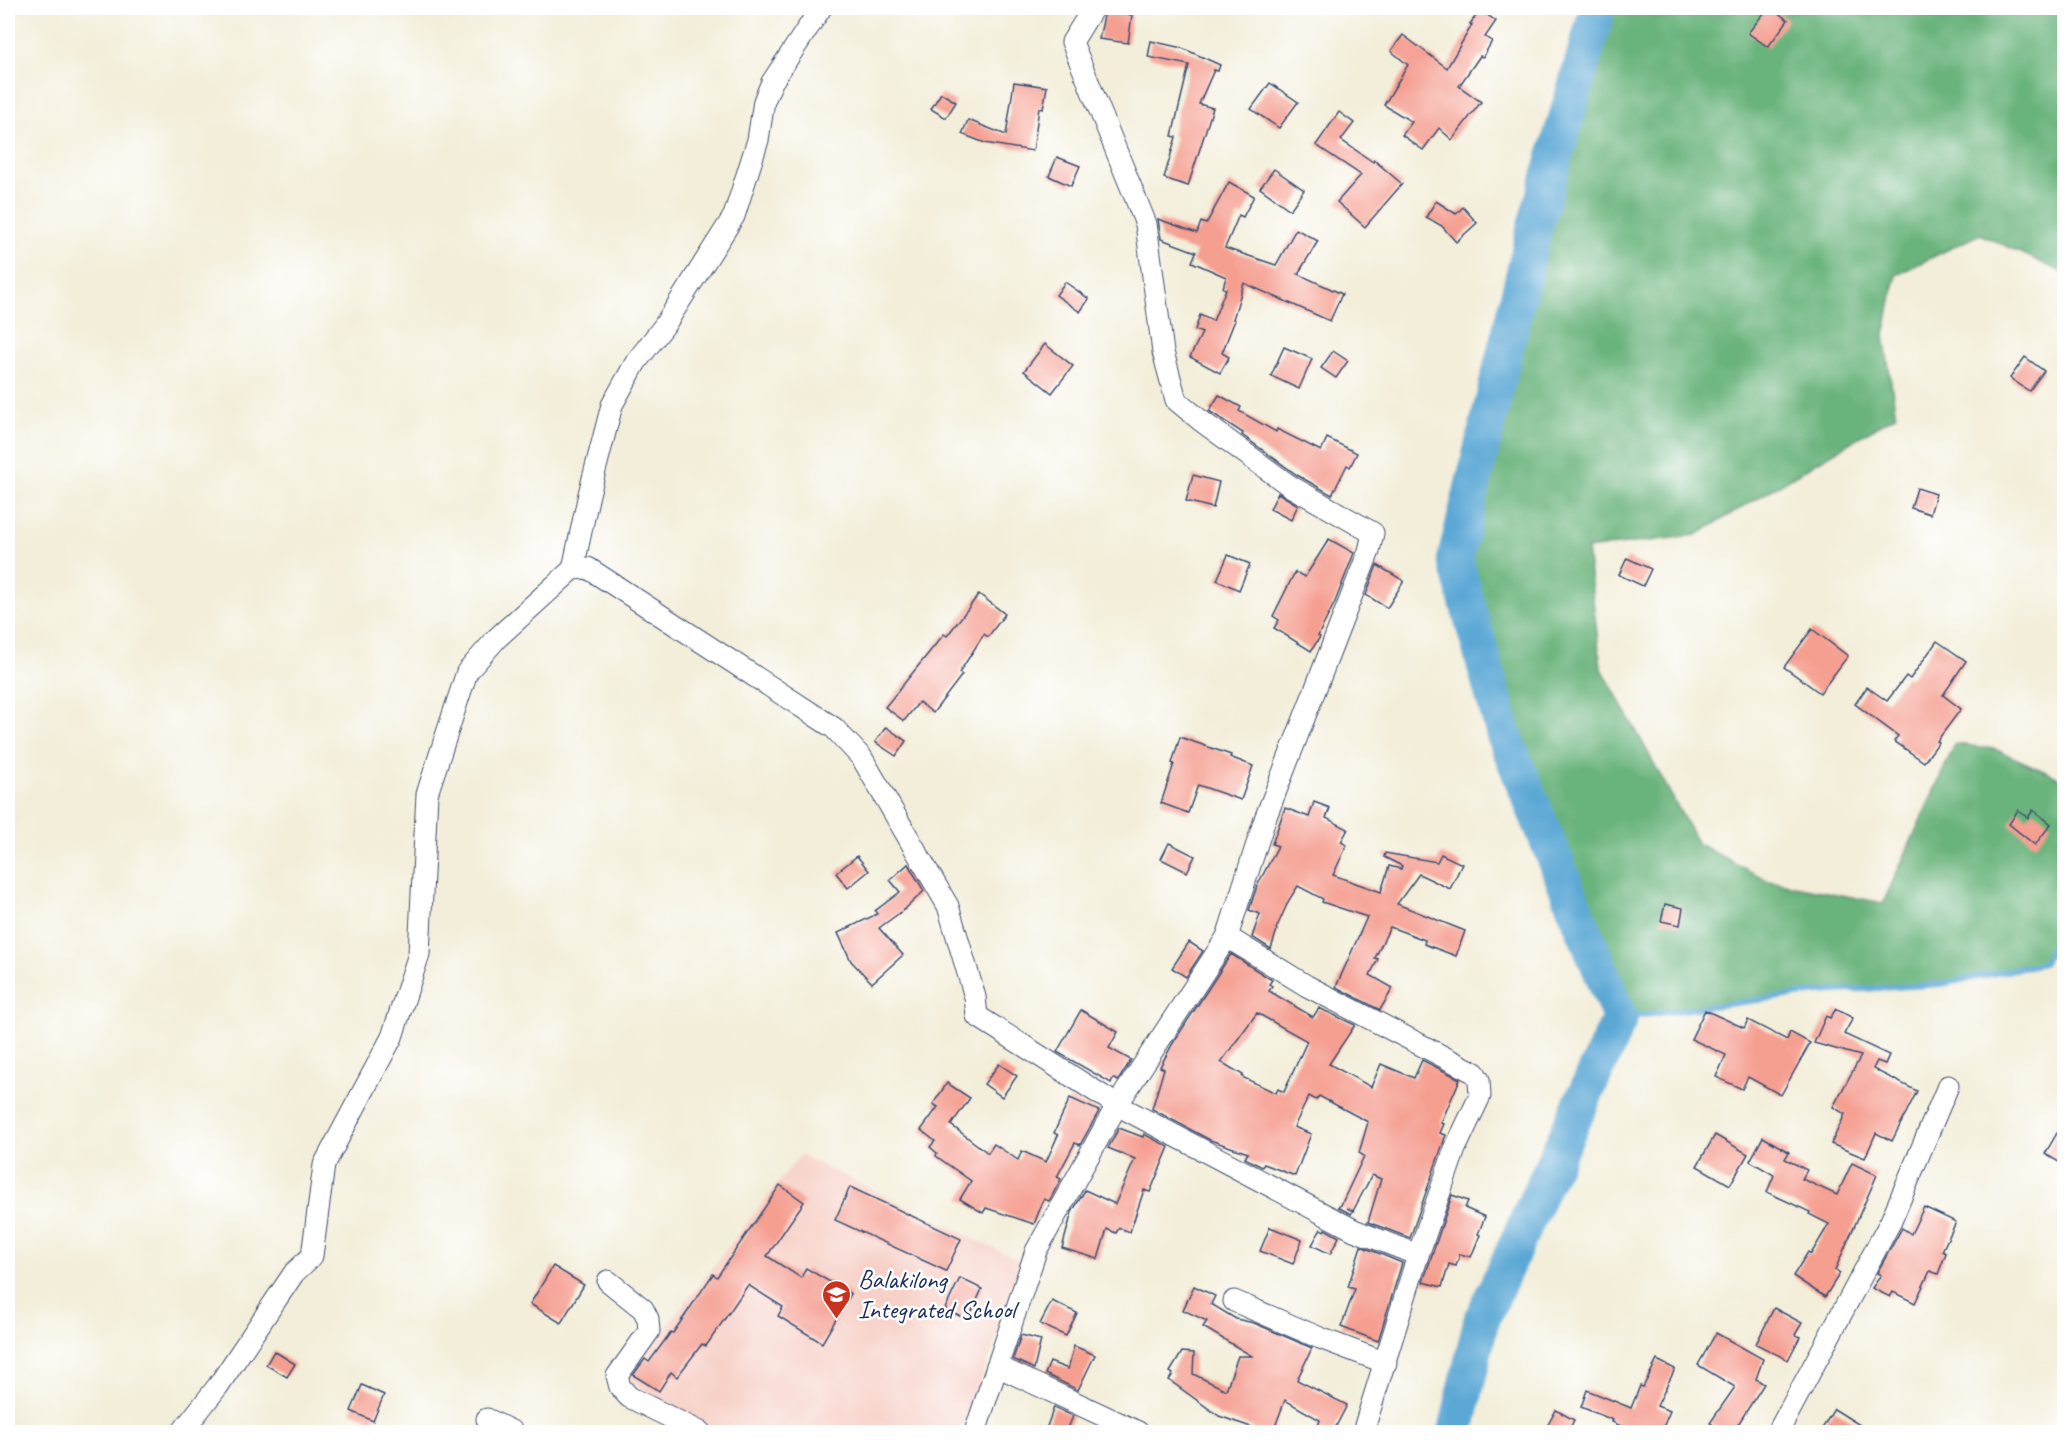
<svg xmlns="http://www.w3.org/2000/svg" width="2072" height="1440" viewBox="0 0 2072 1440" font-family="Caveat,sans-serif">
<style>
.built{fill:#f7d1c8}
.forest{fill:#69b37b;stroke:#42716c;stroke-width:1.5}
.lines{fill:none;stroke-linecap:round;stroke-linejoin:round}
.stream{stroke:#5ca8d5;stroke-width:6}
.river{stroke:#5ca8d5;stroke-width:36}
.building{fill:#f59f91;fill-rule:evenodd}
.minor-casing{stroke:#3b4c70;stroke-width:23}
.minor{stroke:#fff;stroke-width:21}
.labels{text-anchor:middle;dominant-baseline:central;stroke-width:5;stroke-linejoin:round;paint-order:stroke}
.poi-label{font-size:26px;fill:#1b2f5e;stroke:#fff;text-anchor:start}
</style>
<rect width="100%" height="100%" fill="#fff"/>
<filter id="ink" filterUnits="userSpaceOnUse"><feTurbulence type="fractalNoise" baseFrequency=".0167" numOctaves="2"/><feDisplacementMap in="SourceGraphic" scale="12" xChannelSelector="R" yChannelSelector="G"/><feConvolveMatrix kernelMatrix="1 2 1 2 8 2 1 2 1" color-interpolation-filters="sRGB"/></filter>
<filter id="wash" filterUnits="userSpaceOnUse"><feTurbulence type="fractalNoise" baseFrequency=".008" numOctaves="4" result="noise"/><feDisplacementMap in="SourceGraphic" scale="24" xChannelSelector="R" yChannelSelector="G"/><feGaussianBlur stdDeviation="1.35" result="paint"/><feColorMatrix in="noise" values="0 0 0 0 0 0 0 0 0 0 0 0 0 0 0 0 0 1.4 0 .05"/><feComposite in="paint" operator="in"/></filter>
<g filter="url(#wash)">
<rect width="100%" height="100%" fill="#f3eed9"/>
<path class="built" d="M 800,1155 L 1025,1263 L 961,1432 L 717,1432 L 660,1401 L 626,1378 Z"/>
<path class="forest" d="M 1603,8 L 2064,8 L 2064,273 L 1980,234 L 1896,275 L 1884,336 L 1896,415 L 1696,535 L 1587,549 L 1601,667 L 1698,844 L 1769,881 L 1883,903 L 1955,744 L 1995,749 L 2064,780 L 2064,924 L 2044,963 L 1942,984 L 1819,992 L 1620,1018 L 1504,735 L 1455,559 Z"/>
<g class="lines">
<path class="stream" d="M 1620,1018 L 1819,992 L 1942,984 L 2044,963 L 2064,924"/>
<path class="river" d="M 1456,1432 L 1481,1321 L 1620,1018 L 1504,735 L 1455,559 L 1535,226 L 1598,8"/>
</g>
<g id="blocks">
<g class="building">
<path d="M 1768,8 L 1771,8 L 1788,20 L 1768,47 L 1748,33 Z"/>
<path d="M 1480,10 L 1496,21 L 1485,37 L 1492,41 L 1483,57 L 1480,56 L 1459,86 L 1481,102 L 1452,140 L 1439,128 L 1423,150 L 1402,135 L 1412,122 L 1384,105 L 1408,65 L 1391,51 L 1403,35 L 1447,68 L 1472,25 L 1470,24 Z"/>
<path d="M 1105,11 L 1132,15 L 1128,43 L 1099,39 Z"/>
<path d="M 1151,41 L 1182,48 L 1220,65 L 1218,71 L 1214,70 L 1199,104 L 1213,108 L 1188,186 L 1164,178 L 1176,137 L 1172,136 L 1189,65 L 1148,57 Z"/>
<path d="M 1014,82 L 1047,87 L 1043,109 L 1039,108 L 1033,151 L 985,143 L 962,134 L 968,120 L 1006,135 Z"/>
<path d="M 1270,83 L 1298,102 L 1279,128 L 1251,109 Z"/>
<path d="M 941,93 L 956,102 L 946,118 L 931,109 Z"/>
<path d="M 1339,112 L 1354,123 L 1341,140 L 1373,162 L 1374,160 L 1402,184 L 1365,227 L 1337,202 L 1361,175 L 1316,145 Z"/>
<path d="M 1057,157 L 1080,166 L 1071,186 L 1049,176 Z"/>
<path d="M 1274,169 L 1304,190 L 1290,210 L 1260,188 Z"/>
<path d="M 1229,182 L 1254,196 L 1243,217 L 1239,215 L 1225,248 L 1276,265 L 1296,229 L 1318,241 L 1298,274 L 1342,294 L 1330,321 L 1244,283 L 1233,319 L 1235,320 L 1222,353 L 1229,357 L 1220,373 L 1190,357 L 1202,333 L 1195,330 L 1200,315 L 1213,321 L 1226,289 L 1223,288 L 1226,277 L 1192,262 L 1196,252 L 1161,239 L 1158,219 L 1197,233 L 1201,222 L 1206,224 Z"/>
<path d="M 1436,201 L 1456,214 L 1463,207 L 1477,223 L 1456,242 L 1442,226 L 1426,217 Z"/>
<path d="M 1065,282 L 1089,299 L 1080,312 L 1056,295 Z"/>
<path d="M 1045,344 L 1073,366 L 1052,393 L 1024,371 Z"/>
<path d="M 1284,347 L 1312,359 L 1299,389 L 1271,376 Z"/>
<path d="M 1333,351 L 1348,361 L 1336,378 L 1321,368 Z"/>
<path d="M 2025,357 L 2044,371 L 2029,391 L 2010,378 Z"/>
<path d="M 1219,395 L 1241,407 L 1239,411 L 1276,432 L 1277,429 L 1321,451 L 1327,438 L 1357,453 L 1350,467 L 1347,465 L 1332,495 L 1297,475 L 1242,435 L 1243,433 L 1209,411 Z"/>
<path d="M 1193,475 L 1219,482 L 1213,508 L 1186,501 Z"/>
<path d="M 1917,488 L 1936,494 L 1930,514 L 1911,508 Z"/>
<path d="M 1278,493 L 1298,505 L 1291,520 L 1270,509 Z"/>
<path d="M 1329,539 L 1354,553 L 1335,602 L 1318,636 L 1320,637 L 1311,651 L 1274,628 L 1279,620 L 1273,616 L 1295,572 L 1305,577 Z"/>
<path d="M 1228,555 L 1250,564 L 1239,590 L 1217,580 Z"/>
<path d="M 1627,558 L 1651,569 L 1643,586 L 1619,575 Z"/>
<path d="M 1377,565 L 1404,581 L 1387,608 L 1366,595 Z"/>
<path d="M 979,594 L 1005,614 L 988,637 L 984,634 L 959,673 L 962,675 L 933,713 L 919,702 L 904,721 L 885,707 L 944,634 L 947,636 Z"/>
<path d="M 1812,629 L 1848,656 L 1820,693 L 1784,667 Z"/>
<path d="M 1937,641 L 1966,661 L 1943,695 L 1961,709 L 1937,741 L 1939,742 L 1924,762 L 1894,741 L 1898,736 L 1855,704 L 1867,687 L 1887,701 L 1906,676 L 1910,679 Z"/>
<path d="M 886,727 L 906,741 L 896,756 L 875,742 Z"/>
<path d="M 1180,737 L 1231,755 L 1230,757 L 1253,766 L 1241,800 L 1198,785 L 1188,813 L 1161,803 L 1174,764 L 1172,763 Z"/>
<path d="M 1314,802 L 1330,808 L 1326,818 L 1348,829 L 1341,842 L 1347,845 L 1333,875 L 1381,892 L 1389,866 L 1401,869 L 1402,866 L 1384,857 L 1385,853 L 1437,862 L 1441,854 L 1462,864 L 1450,889 L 1419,874 L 1397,904 L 1465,931 L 1456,956 L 1424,944 L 1425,940 L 1390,927 L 1375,958 L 1378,959 L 1370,975 L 1393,988 L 1380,1010 L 1336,987 L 1367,917 L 1322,902 L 1323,899 L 1298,886 L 1289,900 L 1276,929 L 1277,930 L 1271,949 L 1252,937 L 1260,914 L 1249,910 L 1257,886 L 1278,846 L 1272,844 L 1285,808 L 1309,817 Z"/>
<path d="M 2018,810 L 2028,818 L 2033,810 L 2051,824 L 2035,845 L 2009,824 Z"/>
<path d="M 1169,843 L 1195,856 L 1187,872 L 1161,859 Z"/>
<path d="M 857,856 L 869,871 L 848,888 L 836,873 Z"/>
<path d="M 908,864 L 924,891 L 905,909 L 879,928 L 903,955 L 872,983 L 851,961 L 838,933 L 877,914 L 875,911 L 900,892 L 890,880 Z"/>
<path d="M 1665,904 L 1683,908 L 1680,925 L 1661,921 Z"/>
<path d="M 1189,942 L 1203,951 L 1186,977 L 1172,968 Z"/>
<path d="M 1231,954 L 1272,980 L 1269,984 L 1272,986 L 1269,991 L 1313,1017 L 1319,1008 L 1355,1025 L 1329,1064 L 1371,1087 L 1381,1064 L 1414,1078 L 1422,1060 L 1460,1079 L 1441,1123 L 1444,1124 L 1440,1133 L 1446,1135 L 1410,1238 L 1368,1222 L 1381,1179 L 1372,1175 L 1353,1211 L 1347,1208 L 1353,1211 L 1351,1214 L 1338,1207 L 1341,1205 L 1364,1156 L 1359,1153 L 1368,1122 L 1319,1096 L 1316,1100 L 1309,1096 L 1294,1127 L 1311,1134 L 1295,1176 L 1264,1164 L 1262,1167 L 1245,1158 L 1248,1153 L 1210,1140 L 1152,1109 L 1164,1069 L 1160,1067 L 1173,1043 ZM 1257,1013 L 1307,1041 L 1284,1092 L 1278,1089 L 1276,1093 L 1242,1077 L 1243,1075 L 1221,1062 Z"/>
<path d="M 1836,1009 L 1853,1018 L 1844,1034 L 1889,1055 L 1885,1064 L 1877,1061 L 1873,1069 L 1917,1091 L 1892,1141 L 1876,1133 L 1865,1158 L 1831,1144 L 1845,1114 L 1833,1107 L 1861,1056 L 1814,1043 L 1826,1016 L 1830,1018 Z"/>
<path d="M 1081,1010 L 1118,1032 L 1109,1048 L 1131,1060 L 1118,1081 L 1113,1078 L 1111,1083 L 1057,1052 Z"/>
<path d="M 1705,1010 L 1744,1028 L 1748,1020 L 1787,1040 L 1790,1032 L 1810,1043 L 1781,1095 L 1748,1077 L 1742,1089 L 1716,1077 L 1726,1055 L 1691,1039 Z"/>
<path d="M 999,1064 L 1017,1076 L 1002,1097 L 984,1084 Z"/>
<path d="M 947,1083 L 970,1098 L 951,1125 L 988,1153 L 994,1144 L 1018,1160 L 1022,1151 L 1046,1162 L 1058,1135 L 1054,1133 L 1070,1098 L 1099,1111 L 1080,1145 L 1075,1143 L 1057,1177 L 1061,1179 L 1049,1201 L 1044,1199 L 1034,1224 L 986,1208 L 983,1213 L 960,1199 L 971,1181 L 936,1156 L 937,1153 L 930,1147 L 935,1141 L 921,1130 L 938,1107 L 933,1104 Z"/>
<path d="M 2064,1121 L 2064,1165 L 2045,1154 Z"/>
<path d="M 1119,1128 L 1143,1137 L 1144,1134 L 1169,1147 L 1150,1192 L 1144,1190 L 1130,1232 L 1119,1228 L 1116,1233 L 1107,1229 L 1098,1259 L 1062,1248 L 1072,1212 L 1085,1190 L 1115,1204 L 1135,1159 L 1108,1148 Z"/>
<path d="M 1715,1135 L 1748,1154 L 1730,1185 L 1697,1166 Z"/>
<path d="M 1763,1137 L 1789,1152 L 1785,1159 L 1807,1170 L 1802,1179 L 1837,1195 L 1852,1163 L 1877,1175 L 1835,1270 L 1840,1273 L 1825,1297 L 1793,1276 L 1808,1252 L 1811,1254 L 1829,1224 L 1809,1214 L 1810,1212 L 1767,1192 L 1774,1175 L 1750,1161 Z"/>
<path d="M 780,1185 L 804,1202 L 767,1256 L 801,1278 L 806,1268 L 851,1294 L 822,1343 L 778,1316 L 783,1307 L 748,1285 L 706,1346 L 702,1344 L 677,1377 L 671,1372 L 659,1391 L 633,1375 L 645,1359 L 649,1362 L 671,1332 L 673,1333 L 713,1274 L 717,1277 Z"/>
<path d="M 850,1187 L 961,1239 L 946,1271 L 835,1220 Z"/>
<path d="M 1452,1195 L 1468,1201 L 1465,1208 L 1485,1217 L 1478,1234 L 1480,1235 L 1471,1257 L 1460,1254 L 1456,1266 L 1449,1264 L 1442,1287 L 1423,1282 Z"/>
<path d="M 1924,1207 L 1956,1222 L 1942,1251 L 1946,1253 L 1938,1274 L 1930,1271 L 1915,1303 L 1893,1292 L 1890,1297 L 1872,1288 L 1881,1275 L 1877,1273 L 1902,1228 L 1911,1234 Z"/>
<path d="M 1270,1227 L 1302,1240 L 1293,1264 L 1260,1251 Z"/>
<path d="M 1321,1229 L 1324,1231 L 1325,1229 L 1339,1237 L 1330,1254 L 1312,1245 Z"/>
<path d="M 1361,1246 L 1402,1263 L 1378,1341 L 1341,1327 L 1355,1289 L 1348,1287 Z"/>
<path d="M 553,1266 L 584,1285 L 561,1323 L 530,1304 Z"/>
<path d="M 960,1278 L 982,1289 L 968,1320 L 945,1309 Z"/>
<path d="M 1194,1286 L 1215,1296 L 1211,1304 L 1236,1319 L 1254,1323 L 1312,1348 L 1297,1380 L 1347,1405 L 1333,1432 L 1316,1432 L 1320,1420 L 1285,1400 L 1273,1432 L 1252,1432 L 1254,1428 L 1219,1416 L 1169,1380 L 1173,1374 L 1170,1372 L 1182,1352 L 1194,1353 L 1193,1374 L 1226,1390 L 1238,1356 L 1252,1356 L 1203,1327 L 1207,1321 L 1183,1310 Z"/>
<path d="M 1052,1301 L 1077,1313 L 1066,1336 L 1040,1324 Z"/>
<path d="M 1774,1308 L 1802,1323 L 1795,1335 L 1800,1337 L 1788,1360 L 1756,1344 Z"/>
<path d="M 1716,1333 L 1763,1359 L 1756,1379 L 1764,1384 L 1733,1432 L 1724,1432 L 1710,1423 L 1735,1387 L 1698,1365 Z"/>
<path d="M 1021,1335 L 1041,1340 L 1034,1369 L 1013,1359 Z"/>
<path d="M 1074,1346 L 1095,1355 L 1078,1390 L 1045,1374 L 1050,1362 L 1068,1369 Z"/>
<path d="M 274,1351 L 295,1364 L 287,1377 L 266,1365 Z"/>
<path d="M 1657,1360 L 1675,1369 L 1657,1406 L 1670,1411 L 1661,1432 L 1634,1432 L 1612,1422 L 1613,1420 L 1581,1407 L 1587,1390 L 1631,1408 L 1640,1386 L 1643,1387 Z"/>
<path d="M 362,1385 L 384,1395 L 373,1421 L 351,1411 Z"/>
<path d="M 1054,1407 L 1073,1416 L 1067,1431 L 1060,1428 L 1058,1432 L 1045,1432 Z"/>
<path d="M 1834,1409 L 1871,1432 L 1820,1432 Z"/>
<path d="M 1556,1410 L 1574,1420 L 1568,1432 L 1544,1432 Z"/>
</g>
</g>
</g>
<g filter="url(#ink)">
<use href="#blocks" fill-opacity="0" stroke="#3b4c70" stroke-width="1.5"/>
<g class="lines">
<defs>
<g id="minor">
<path d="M 573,569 L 589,494 L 612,405 L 636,362 L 664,326 L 734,216 L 758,140 L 764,101 L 772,82 L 821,8"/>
<path d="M 1227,937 L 1307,986 L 1475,1073 L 1479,1080 L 1480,1096 L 1455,1149 L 1418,1255 L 1363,1432"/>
<path d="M 608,1281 L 643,1309 L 648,1319 L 649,1331 L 617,1376 L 620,1387 L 629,1397 L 700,1432"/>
<path d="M 1234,1301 L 1320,1338 L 1386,1363"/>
<path d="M 997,1366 L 1138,1432"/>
<path d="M 487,1419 L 513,1432"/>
<path d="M 182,1432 L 218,1386 L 294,1273 L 312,1256 L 324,1165 L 392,1037 L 419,954 L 427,794 L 467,672 L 497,638 L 573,569 L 588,568 L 834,728 L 862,758 L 948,906 L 975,997 L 977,1016 L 1117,1105 L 1354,1230 L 1418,1255"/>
<path d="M 975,1432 L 1036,1251 L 1117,1105 L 1227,937 L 1265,819 L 1369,551 L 1373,533 L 1290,486 L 1200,420 L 1176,400 L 1163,352 L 1146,224 L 1072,42 L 1093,8"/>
<path d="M 1778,1432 L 1891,1221 L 1948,1086"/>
</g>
</defs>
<use href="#minor" class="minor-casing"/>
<use href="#minor" class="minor"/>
</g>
</g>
<defs>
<symbol id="school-pin" viewBox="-11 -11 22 30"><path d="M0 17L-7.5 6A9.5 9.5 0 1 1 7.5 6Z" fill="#c8321e" stroke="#fff"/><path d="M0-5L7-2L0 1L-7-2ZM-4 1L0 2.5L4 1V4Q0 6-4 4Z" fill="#fff"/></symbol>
</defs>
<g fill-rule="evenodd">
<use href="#school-pin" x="820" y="1278" width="33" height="45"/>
</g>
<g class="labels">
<g class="poi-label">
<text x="858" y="1279">Balakilong<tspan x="858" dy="30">Integrated School</tspan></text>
</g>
</g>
<rect width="2072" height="1440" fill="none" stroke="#fff" stroke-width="30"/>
</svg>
